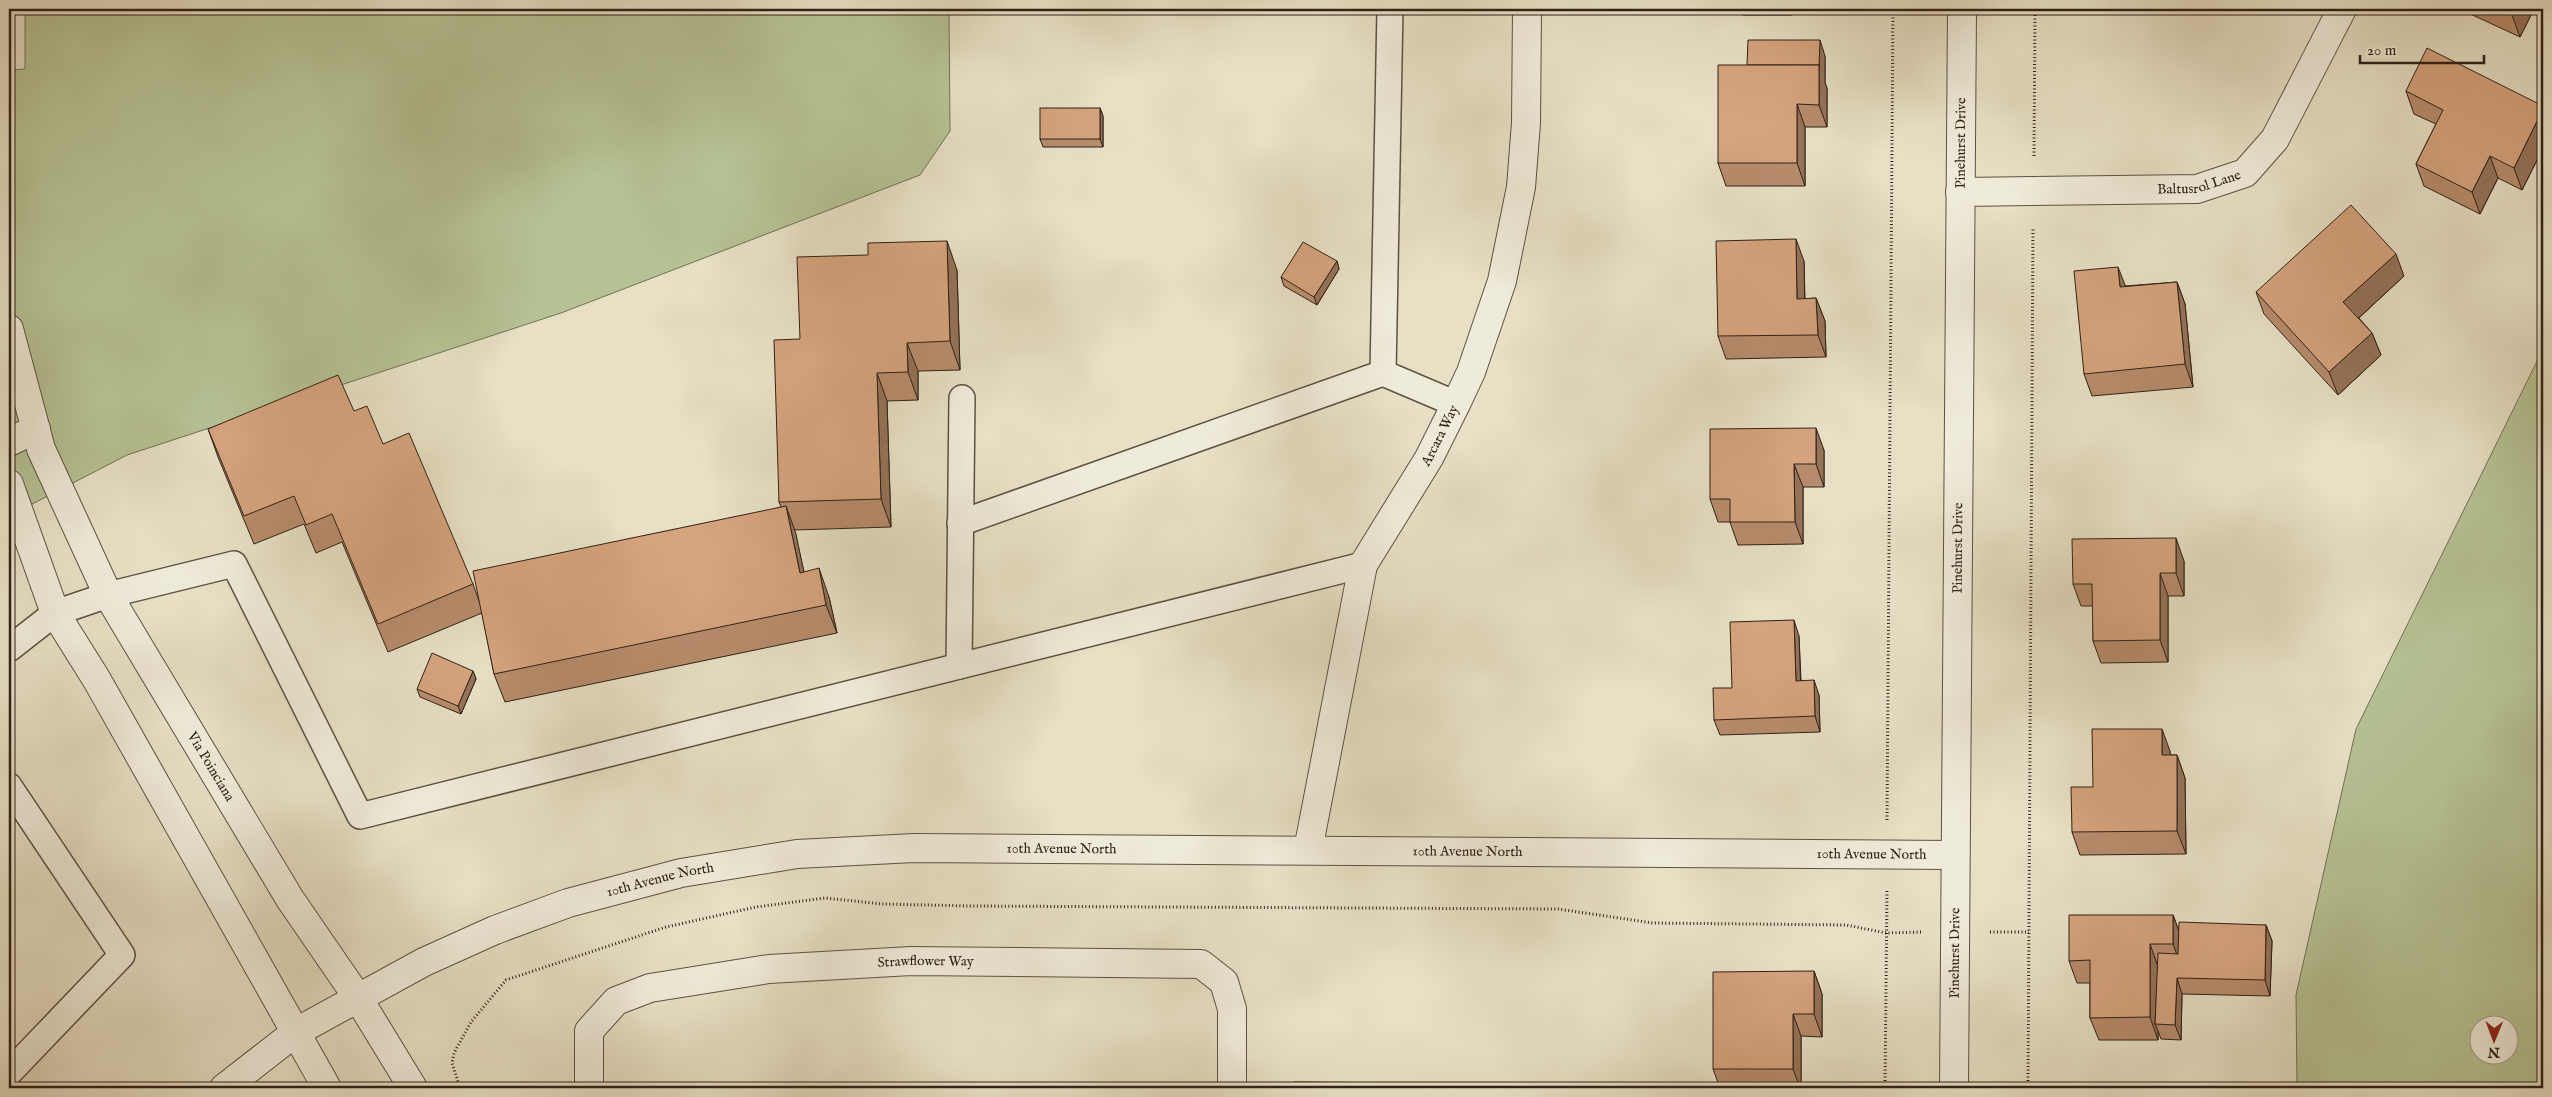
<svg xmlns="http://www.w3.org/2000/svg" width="2552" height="1097" viewBox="0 0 2552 1097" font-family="'IM FELL English',serif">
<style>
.green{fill:#b6c294;stroke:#727256;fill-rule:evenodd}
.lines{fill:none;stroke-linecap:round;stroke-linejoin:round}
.service-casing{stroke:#5d5143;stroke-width:28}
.minor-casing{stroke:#5d5143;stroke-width:30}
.tertiary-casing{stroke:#5d5143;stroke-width:30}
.path{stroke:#2f2118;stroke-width:3;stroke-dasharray:1 2.5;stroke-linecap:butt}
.service{stroke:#efebd9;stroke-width:25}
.minor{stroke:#efebd9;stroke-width:28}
.tertiary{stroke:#efebd9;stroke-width:28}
.wall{fill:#b78c6c;stroke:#2f2118}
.shaded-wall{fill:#957258;stroke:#2f2118}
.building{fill:#d5a37d;stroke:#2f2118}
.labels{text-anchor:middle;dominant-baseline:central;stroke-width:5;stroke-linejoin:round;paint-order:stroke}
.street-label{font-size:14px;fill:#2f2118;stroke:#efebd9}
</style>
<rect width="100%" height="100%" fill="#e7e0c5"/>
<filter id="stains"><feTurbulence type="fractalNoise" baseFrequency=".004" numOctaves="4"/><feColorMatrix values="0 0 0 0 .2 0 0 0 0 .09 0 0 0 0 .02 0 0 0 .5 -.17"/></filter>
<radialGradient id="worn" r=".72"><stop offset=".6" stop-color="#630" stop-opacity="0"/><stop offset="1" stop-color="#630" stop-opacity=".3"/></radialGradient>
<g class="green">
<path d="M 25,9 L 949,9 L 950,131 L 920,175 L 561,313 L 127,455 L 9,516 L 9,70 L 25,69 Z"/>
<path d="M 2543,349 L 2543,1088 L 2297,1088 L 2296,995 L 2356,729 ZM 2480,1024 L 2510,1024 L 2510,1054 L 2480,1054 Z"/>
</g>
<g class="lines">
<defs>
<g id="service">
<path d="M 1383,373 L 1456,404"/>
<path d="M 960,523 L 1383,373 L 1390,9"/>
<path d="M 9,649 L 55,613 L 108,595 L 234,564 L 360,816 L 1363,565"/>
<path d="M 959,666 L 962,398"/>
<path d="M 9,786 L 122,955 L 9,1073"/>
</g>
<g id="minor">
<path id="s1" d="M 1960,192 L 2197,189 L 2245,173 L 2275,139 L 2342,9"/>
<path id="s2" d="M 9,329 L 41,449 L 108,595 L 290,899 L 358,998 L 413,1088"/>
<path d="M 9,442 L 36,429"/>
<path d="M 9,484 L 55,613 L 97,680 L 327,1088"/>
<path id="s3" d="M 1308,850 L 1363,565 L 1429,458 L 1456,404 L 1471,372 L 1502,281 L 1521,187 L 1526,123 L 1527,9"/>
<path id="s4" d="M 589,1088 L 589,1031 L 616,1001 L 650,988 L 769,969 L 911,961 L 1201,964 L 1224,982 L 1232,1009 L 1232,1088"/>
</g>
<g id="tertiary">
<path id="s5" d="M 224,1088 L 296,1032 L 424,962 L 495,930 L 568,903 L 681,873 L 797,854 L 914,848 L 1955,855"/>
<path id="s6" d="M 1954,1088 L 1962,9"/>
</g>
</defs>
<use href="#service" class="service-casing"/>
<use href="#minor" class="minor-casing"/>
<use href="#tertiary" class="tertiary-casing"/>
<g class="path">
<path d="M 2034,156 L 2035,9"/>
<path d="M 1887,820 L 1893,9"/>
<path d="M 1990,932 L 2029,932"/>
<path d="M 460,1088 L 452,1063 L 454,1053 L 471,1022 L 506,980 L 666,927 L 756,907 L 825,898 L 882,904 L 971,906 L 1558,909 L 1653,923 L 1846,925 L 1886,933 L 1921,932"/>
<path d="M 1885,1088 L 1887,889"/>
<path d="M 2028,1088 L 2033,227"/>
</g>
<use href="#service" class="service"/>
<use href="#minor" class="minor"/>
<use href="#tertiary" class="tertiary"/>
</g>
<g class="wall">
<path d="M 1741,9 L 1792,9 L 1792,15 L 1743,15 Z"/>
<path d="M 2463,9 L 2534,9 L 2520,37 L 2464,11 Z"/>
<path d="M 1825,56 L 1825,83 L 1827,88 L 1827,127 L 1805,127 L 1805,186 L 1726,186 L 1718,163 L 1747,65 Z"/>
<path d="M 2406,91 L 2543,109 L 2543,148 L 2522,190 L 2498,178 L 2480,214 L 2424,186 L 2416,164 L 2436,124 L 2414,114 Z"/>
<path d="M 1100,108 L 1103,116 L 1103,147 L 1043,147 L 1040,139 Z"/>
<path d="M 1337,261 L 1339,269 L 1317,305 L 1284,286 L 1281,277 Z"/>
<path d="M 1804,261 L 1805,299 L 1816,298 L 1825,321 L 1826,357 L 1726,359 L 1718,336 Z"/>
<path d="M 957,270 L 960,370 L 918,371 L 918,400 L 887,401 L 891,527 L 794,530 L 804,572 L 829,597 L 837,633 L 505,702 L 494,674 L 482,613 L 388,652 L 342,542 L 316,553 L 304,524 L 254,544 L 218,457 L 208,429 L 354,411 L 383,444 L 473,584 L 480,604 L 781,507 L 779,502 L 800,339 Z"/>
<path d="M 2404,276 L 2359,318 L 2372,333 L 2381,355 L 2338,395 L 2264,314 L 2256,292 Z"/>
<path d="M 2177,282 L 2185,304 L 2193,387 L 2092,396 L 2084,374 L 2125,286 Z"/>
<path d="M 1824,450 L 1824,487 L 1803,487 L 1803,544 L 1738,545 L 1730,522 L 1718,522 L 1710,499 Z"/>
<path d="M 2184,561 L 2184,596 L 2168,596 L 2168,662 L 2101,663 L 2093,641 L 2093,606 L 2081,606 L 2073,584 Z"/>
<path d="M 1799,636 L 1801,680 L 1819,695 L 1820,732 L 1720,735 L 1714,720 L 1732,688 Z"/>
<path d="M 473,671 L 476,679 L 461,714 L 420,697 L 417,689 Z"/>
<path d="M 2170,751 L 2170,755 L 2177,755 L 2185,778 L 2186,854 L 2080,855 L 2072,832 L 2093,787 Z"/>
<path d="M 2173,915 L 2179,931 L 2266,925 L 2272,941 L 2270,996 L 2182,994 L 2181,1040 L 2161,1039 L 2158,1031 L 2158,1040 L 2099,1040 L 2090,1018 L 2090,983 L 2077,983 L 2069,961 Z"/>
<path d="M 1814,971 L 1822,994 L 1822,1037 L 1801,1036 L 1801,1088 L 1720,1088 L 1713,1069 Z"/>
</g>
<g class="shaded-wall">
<path d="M 2515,9 L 2534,9 L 2520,37 L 2512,15 Z"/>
<path d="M 1820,40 L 1825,56 L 1825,83 L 1827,88 L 1827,127 L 1819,105 L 1819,65 Z"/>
<path d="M 1797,104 L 1805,127 L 1805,186 L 1797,163 Z"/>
<path d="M 1100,108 L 1103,116 L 1103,147 L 1100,139 Z"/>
<path d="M 2543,109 L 2543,148 L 2522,190 L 2514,168 Z"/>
<path d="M 2490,156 L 2498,178 L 2480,214 L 2472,192 Z"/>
<path d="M 1796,239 L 1804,261 L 1805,321 L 1797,299 Z"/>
<path d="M 947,241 L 957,270 L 960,370 L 950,341 Z"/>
<path d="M 2396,254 L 2404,276 L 2352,324 L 2343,302 Z"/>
<path d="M 1337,261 L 1339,269 L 1317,305 L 1314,297 Z"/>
<path d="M 2118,267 L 2127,290 L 2120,287 Z"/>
<path d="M 2177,282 L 2185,304 L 2193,387 L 2185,364 Z"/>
<path d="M 1816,298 L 1825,321 L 1826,357 L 1818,335 Z"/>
<path d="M 2372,333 L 2381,355 L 2338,395 L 2329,372 Z"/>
<path d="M 907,343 L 918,371 L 918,400 L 908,372 Z"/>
<path d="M 877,373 L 887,401 L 891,527 L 881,499 Z"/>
<path d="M 1816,428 L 1824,450 L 1824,487 L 1816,464 Z"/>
<path d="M 1794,464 L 1803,487 L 1803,544 L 1795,522 Z"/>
<path d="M 786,506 L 796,534 L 810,601 L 800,573 Z"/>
<path d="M 2176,538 L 2184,561 L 2184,596 L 2176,573 Z"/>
<path d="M 819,568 L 829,597 L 837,633 L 826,605 Z"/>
<path d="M 2160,573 L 2168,596 L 2168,662 L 2160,640 Z"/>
<path d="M 1794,620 L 1799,636 L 1801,696 L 1796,681 Z"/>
<path d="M 473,671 L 476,679 L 461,714 L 458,706 Z"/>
<path d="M 1814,680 L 1819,695 L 1820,732 L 1815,716 Z"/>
<path d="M 2162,729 L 2170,751 L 2170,777 L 2162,755 Z"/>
<path d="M 2177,755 L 2185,778 L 2186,854 L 2177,831 Z"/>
<path d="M 2173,915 L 2181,937 L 2181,966 L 2173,944 Z"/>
<path d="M 2266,925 L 2272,941 L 2270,996 L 2265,980 Z"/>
<path d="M 2150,944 L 2158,967 L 2155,1024 L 2158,1031 L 2158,1040 L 2150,1017 Z"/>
<path d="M 1814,971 L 1822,994 L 1822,1037 L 1814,1014 Z"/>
<path d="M 2177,978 L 2182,994 L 2181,1040 L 2175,1025 Z"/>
<path d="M 1793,1014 L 1801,1036 L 1801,1088 L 1800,1088 L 1793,1069 Z"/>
</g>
<g class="building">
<path d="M 2499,9 L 2515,9 L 2512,15 Z"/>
<path d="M 1748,40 L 1820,40 L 1819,67 L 1819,65 L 1747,65 Z"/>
<path d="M 2427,48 L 2543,106 L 2543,109 L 2514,168 L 2490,156 L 2472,192 L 2416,164 L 2443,110 L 2406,91 Z"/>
<path d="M 1718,65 L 1819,65 L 1819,105 L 1797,104 L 1797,163 L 1718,163 Z"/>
<rect x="1040" y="108" width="60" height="31"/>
<path d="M 2351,205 L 2396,254 L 2343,302 L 2372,333 L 2329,372 L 2256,292 Z"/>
<path d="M 1796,239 L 1797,299 L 1816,298 L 1818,335 L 1718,336 L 1716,241 Z"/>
<path d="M 947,241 L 950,341 L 907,343 L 908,372 L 877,373 L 881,499 L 779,502 L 774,340 L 800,339 L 797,257 L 868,255 L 868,243 Z"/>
<path d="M 1303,242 L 1337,261 L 1314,297 L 1281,277 Z"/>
<path d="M 2118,267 L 2120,287 L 2177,282 L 2185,364 L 2084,374 L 2074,271 Z"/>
<path d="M 338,375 L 354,411 L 367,406 L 383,444 L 409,433 L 473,584 L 378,624 L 332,514 L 306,525 L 294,496 L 244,516 L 208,429 Z"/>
<path d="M 1816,428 L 1816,464 L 1794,464 L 1795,522 L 1730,522 L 1730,499 L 1710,499 L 1710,429 Z"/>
<path d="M 786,506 L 800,573 L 819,568 L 826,605 L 494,674 L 473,571 Z"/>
<path d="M 2176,538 L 2176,573 L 2160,573 L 2160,640 L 2093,641 L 2092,584 L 2073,584 L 2072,539 Z"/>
<path d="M 1794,620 L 1796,681 L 1814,680 L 1815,716 L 1714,720 L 1713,688 L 1732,688 L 1730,622 Z"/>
<path d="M 432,653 L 473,671 L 458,706 L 417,689 Z"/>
<path d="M 2092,729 L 2162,729 L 2162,755 L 2177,755 L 2177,831 L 2072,832 L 2071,787 L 2093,787 Z"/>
<path d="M 2069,915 L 2173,915 L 2173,944 L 2150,944 L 2150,1017 L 2090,1018 L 2090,960 L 2069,961 Z"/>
<path d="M 2179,922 L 2266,925 L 2265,980 L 2177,978 L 2175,1025 L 2155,1024 L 2158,953 L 2178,954 Z"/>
<path d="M 1814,971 L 1814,1014 L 1793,1014 L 1793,1069 L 1713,1069 L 1713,972 Z"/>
<path d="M 1294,1082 L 1405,1083 L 1405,1088 L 1294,1088 Z"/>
</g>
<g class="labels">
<g class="street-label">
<text stroke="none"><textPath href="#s6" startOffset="945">Pinehurst Drive</textPath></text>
<text stroke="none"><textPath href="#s1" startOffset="240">Baltusrol Lane</textPath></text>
<text stroke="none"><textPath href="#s3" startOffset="441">Arcara Way</textPath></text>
<text stroke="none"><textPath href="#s6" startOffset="540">Pinehurst Drive</textPath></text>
<text stroke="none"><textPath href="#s2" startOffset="485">Via Poinciana</textPath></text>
<text stroke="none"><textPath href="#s5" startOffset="892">10th Avenue North</textPath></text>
<text stroke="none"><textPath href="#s5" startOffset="1298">10th Avenue North</textPath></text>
<text stroke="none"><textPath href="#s5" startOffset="1702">10th Avenue North</textPath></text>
<text stroke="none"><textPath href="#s5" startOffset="488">10th Avenue North</textPath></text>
<text stroke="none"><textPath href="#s6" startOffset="135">Pinehurst Drive</textPath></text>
<text stroke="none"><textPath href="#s4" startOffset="411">Strawflower Way</textPath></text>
</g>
</g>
<rect width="2552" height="1097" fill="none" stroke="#e7e0c5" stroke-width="30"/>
<rect x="10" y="10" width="2532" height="1077" fill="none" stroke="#2f2118" stroke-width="2.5"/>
<rect x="15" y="15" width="2522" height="1067" fill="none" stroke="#2f2118"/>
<g transform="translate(2494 1040) rotate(181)"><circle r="24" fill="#efebd9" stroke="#a29a8c"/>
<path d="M0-4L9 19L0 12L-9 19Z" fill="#8f2418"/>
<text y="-8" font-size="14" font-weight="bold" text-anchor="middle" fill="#2f2118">N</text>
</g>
<path d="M2360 55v8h124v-8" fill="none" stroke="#2f2118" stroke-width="2.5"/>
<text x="2367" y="55" font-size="15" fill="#2f2118" stroke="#efebd9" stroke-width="4" paint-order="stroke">20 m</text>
<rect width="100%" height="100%" filter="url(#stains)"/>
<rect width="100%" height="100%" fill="url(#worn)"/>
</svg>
